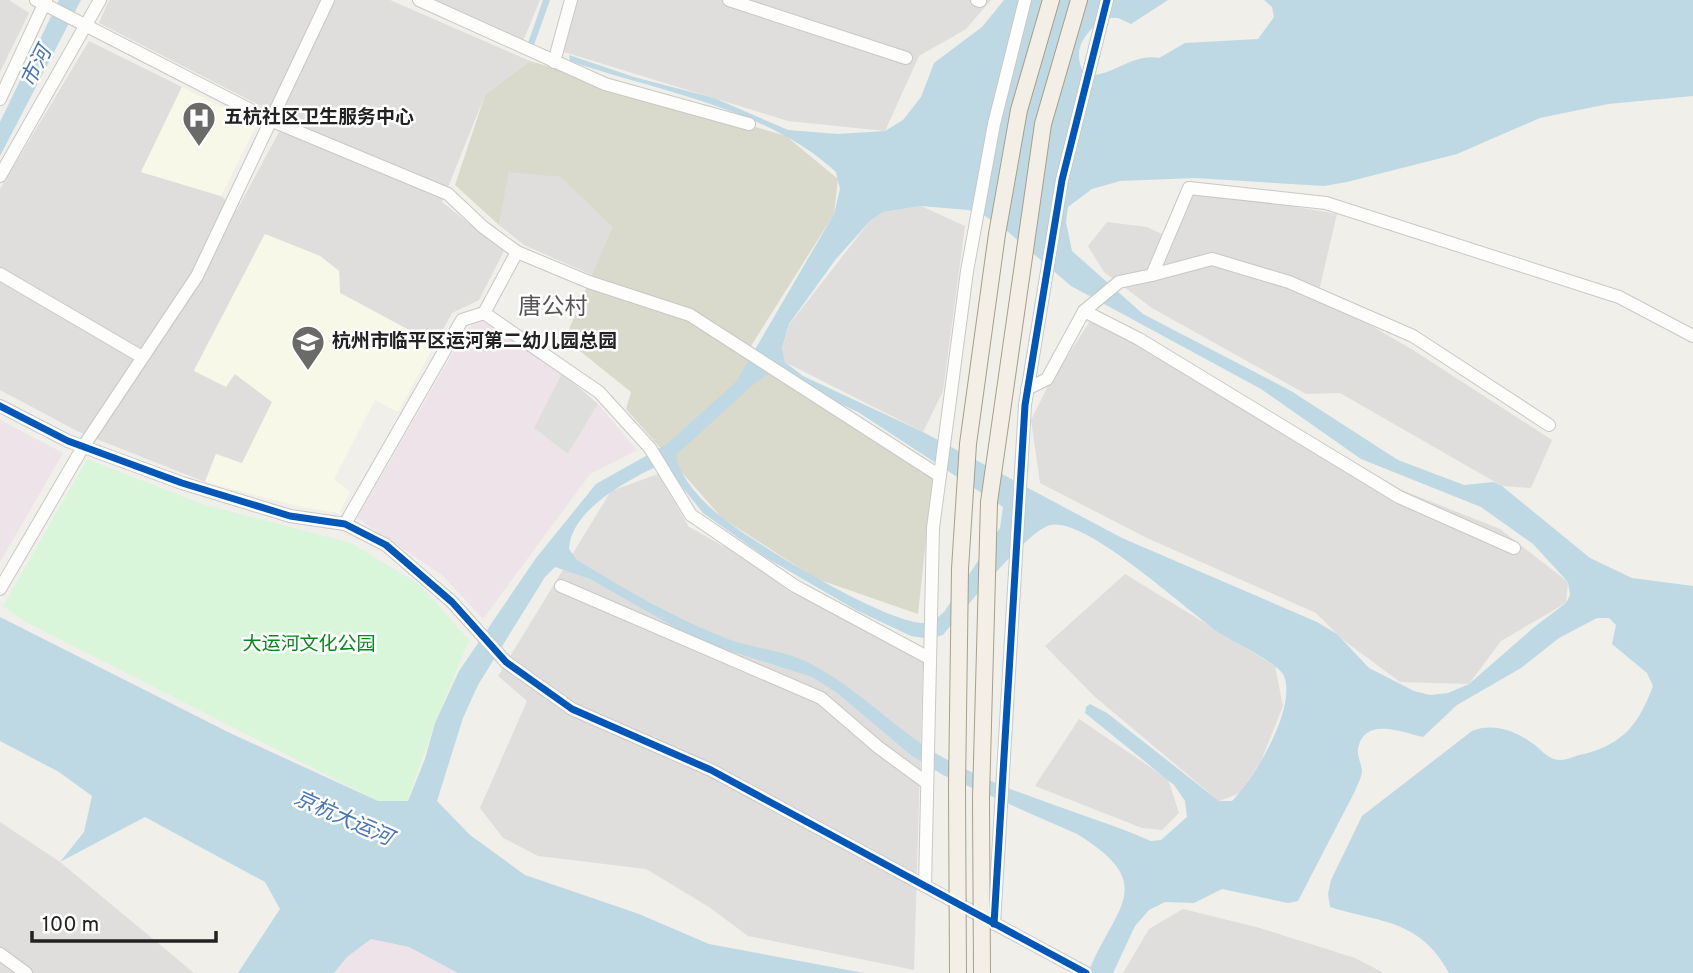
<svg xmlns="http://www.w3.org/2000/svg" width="1693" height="973" viewBox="0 0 1693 973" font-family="Overpass,'Noto Sans SC',sans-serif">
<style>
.residential{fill:#dfdedc}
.industrial{fill:#ede3e8}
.education{fill:#f7f8e7}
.religious{fill:#dededc}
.construction{fill:#d9d9cc}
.park{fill:#d9f6db}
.water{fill:#bed9e4;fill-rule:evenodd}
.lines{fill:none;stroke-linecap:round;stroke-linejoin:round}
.minor-casing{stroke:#c9c8c6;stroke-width:14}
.major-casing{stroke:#a79f86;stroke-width:18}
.minor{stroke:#fdfdfc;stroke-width:12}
.major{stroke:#f3eee6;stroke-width:16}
.major-bridge-casing{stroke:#a79f86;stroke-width:18;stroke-linecap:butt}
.major-bridge{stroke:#f3eee6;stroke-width:16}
.cycleway-casing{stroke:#fff;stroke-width:11}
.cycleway{stroke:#0057b8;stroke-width:7}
.labels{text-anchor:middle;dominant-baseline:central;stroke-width:5;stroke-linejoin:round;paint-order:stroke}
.poi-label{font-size:19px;font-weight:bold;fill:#222;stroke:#fff;text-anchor:start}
.park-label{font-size:19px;fill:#08881e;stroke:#fff}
.water-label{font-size:21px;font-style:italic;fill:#4976b7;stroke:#fff}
.quarter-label{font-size:23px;fill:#555;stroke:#fff}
</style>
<rect width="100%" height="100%" fill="#f0efea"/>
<g class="residential">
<path d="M 0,0 L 9,0 L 29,13 L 0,72 Z"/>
<path d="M 109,0 L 390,0 L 530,61 L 485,95 L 442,202 L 504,251 L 479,300 L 452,313 L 435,344 L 340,293 L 339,271 L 320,256 L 265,234 L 194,370 L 235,374 L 273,402 L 242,464 L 216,454 L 205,482 L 79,432 L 0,390 L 0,189 L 89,41 L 182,87 L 141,172 L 221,196 L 237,210 L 286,119 L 99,23 Z"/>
<path d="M 425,0 L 540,0 L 521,46 Z"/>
<path d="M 564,0 L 991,0 L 966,29 L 919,56 L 885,131 L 788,121 L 551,48 Z"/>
<path d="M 509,171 L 560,177 L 612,227 L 592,275 L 524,245 L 499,225 Z"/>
<path d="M 1189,188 L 1337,214 L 1318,295 L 1413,350 L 1552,440 L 1531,488 L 1502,486 L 1340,393 L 1306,394 L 1152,308 L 1104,272 L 1088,246 L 1107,222 L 1147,227 L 1168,237 Z"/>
<path d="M 921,206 L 965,226 L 943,391 L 923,432 L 785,362 L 782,348 L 789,325 L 870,221 L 883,212 Z"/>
<path d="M 1097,310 L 1402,490 L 1500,529 L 1568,582 L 1566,603 L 1501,641 L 1469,684 L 1400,682 L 1342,639 L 1316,613 L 1147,538 L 1040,483 L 1031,420 L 1047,388 Z"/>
<path d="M 658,474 L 689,527 L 805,591 L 923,663 L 914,970 L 748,936 L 709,907 L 646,869 L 538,856 L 503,838 L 480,808 L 527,701 L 498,676 L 611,491 Z"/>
<path d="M 1125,574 L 1275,666 L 1283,706 L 1261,761 L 1240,793 L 1219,801 L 1094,696 L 1045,646 Z"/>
<path d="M 1079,719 L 1168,779 L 1179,813 L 1162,830 L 1142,828 L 1035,786 Z"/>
<path d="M 0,822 L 60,862 L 194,973 L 0,973 Z"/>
<path d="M 1183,909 L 1260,928 L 1355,958 L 1384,973 L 1123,973 L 1149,929 Z"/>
</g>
<g class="industrial">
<path d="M 484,313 L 562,373 L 534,428 L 568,454 L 598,404 L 637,450 L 590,474 L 483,619 L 442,575 L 357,518 L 465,332 Z"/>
<path d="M 0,420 L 63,453 L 0,562 Z"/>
<path d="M 371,939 L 409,947 L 458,973 L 334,973 L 347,957 Z"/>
</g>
<g class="education">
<path d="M 182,87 L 257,124 L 221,196 L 141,172 Z"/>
<path d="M 265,234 L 320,256 L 339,271 L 340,293 L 435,344 L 398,412 L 375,400 L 334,479 L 350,492 L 339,513 L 302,507 L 205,482 L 216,454 L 242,463 L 272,402 L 235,374 L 226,387 L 194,371 Z"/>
</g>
<path class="religious" d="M 562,373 L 598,404 L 568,454 L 534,428 Z"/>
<path class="construction" d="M 530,61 L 786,136 L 838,179 L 834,214 L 746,354 L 934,466 L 918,614 L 817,579 L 722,518 L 626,409 L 631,392 L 565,339 L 612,227 L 560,177 L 509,172 L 499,225 L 455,185 L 485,95 Z"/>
<path class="park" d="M 87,459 L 202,504 L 351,543 L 420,585 L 469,640 L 435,723 L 407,801 L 378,801 L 24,621 L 3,606 Z"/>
<g class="water">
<path d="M 59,0 L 81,0 L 0,156 L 0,122 Z"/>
<path d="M 543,0 L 550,0 L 534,45 L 528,43 Z"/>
<path d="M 1004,0 L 1168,0 L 1131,24 L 1118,18 L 1104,18 C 1085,33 1071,49 1084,74 C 1110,80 1131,52 1159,58 L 1185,43 L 1258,39 L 1274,17 L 1272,7 L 1264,0 L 1693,0 L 1693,96 L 1608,104 L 1540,118 L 1457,154 L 1347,182 L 1324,186 L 1195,178 L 1120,181 L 1092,189 L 1068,207 L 1066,222 L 1072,251 L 1143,314 L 1291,391 L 1398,460 L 1464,485 L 1494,482 L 1502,486 L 1590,558 L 1632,578 L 1693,586 L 1693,973 L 1449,973 C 1420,919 1381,923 1330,907 L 1328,894 L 1331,880 L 1362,816 L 1472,731 C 1492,723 1514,730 1532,743 C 1540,748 1546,758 1558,760 C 1565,761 1577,755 1584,754 C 1624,744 1639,723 1653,686 L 1647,673 L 1612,644 L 1616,625 L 1609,618 L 1597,618 L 1559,638 L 1521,668 L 1457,705 L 1423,737 C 1402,732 1364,716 1358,749 C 1357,756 1361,763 1362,770 C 1362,777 1357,785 1355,791 L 1298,901 L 1288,903 L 1222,889 L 1194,903 L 1165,902 L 1149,910 L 1135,926 L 1113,973 L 1088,973 C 1115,906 1160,885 1077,834 L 943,775 L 912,756 L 836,692 L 812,677 L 699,641 L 590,579 L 555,567 L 545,577 L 478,685 L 463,718 L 437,801 L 470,835 L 525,875 L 639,914 L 709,944 L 864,973 L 458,973 L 409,947 L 371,939 L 347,957 L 334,973 L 238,973 L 280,909 L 265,882 L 145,817 L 60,862 L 84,832 L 92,796 L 59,772 L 0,741 L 0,617 L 232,734 L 378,801 L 408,801 L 425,759 L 435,723 L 459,671 L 536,558 L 596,484 L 667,444 L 736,382 L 834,214 L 840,189 L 836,172 C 765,107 659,92 570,61 L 569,55 L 634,77 L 714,98 L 788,130 L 838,134 L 885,131 L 903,120 L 921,97 L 934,63 L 982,27 ZM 921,206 L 968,210 L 982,214 L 1007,231 L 1071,286 L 1261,389 L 1361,459 L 1481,507 L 1533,544 L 1568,582 L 1570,595 L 1566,603 L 1533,628 L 1469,684 L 1448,693 L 1430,695 L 1414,691 L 1369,668 L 1337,634 L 1317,622 L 1122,538 L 923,432 L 803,376 L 785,362 L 782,348 L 789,324 L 836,259 L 870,221 L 883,212 ZM 776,374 L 858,412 L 1003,507 L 1000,528 L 944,612 C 938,617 934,622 926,623 C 889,626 750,541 719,515 C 702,501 679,477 676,455 L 754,384 L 766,375 ZM 663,463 L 703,513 L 765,557 L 856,610 L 911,636 L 930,639 L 943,635 C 963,612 1025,532 1050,525 C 1087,516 1188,613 1223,635 C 1236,643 1279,664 1284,676 C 1297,708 1254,779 1232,801 L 1219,801 L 1107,713 L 1090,704 L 1086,707 L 1085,713 L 1174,785 L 1185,801 L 1187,817 L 1161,840 L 1151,841 C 1083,812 1010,795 944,758 C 896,731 859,688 809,663 C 784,650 754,649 728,639 C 675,619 625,589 577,560 L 569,549 C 571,508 631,479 663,463 Z"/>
</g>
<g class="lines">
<defs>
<g id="minor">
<path d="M 36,0 L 270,120 L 448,194 L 483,227 L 517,252 L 484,313"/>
<path d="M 419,0 L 605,84 L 749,124"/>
<path d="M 729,0 L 906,58"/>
<path d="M 977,0 L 980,1"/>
<path d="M 554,62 L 571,0"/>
<path d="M 0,99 L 46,0"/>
<path d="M 0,176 L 100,0"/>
<path d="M 517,252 L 589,282 L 690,315 L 940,476"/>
<path d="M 0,274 L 142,357"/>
<path d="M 1152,275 L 1212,259 L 1289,282 L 1413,336 L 1549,425"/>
<path d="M 1084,311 L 1139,339 L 1399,497 L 1514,548"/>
<path d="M 1027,389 L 1047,379 L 1084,311 L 1119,282 L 1152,275 L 1189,188 L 1326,203 L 1619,297 L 1693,336"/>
<path d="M 0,406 L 68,441 L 182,483 L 290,516 L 345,524 L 386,545 L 452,602 L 506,662 L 572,709 L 711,770 L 1086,973"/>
<path d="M 345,524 L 462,320 L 484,313 L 599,392 L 650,448 L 691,515 L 795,586 L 929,658"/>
<path d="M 561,586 L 821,698 L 878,747 L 927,783"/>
<path d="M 0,589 L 83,447 L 197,276 L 328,0"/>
<path d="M 925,886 L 933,528 L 967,271 L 994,124 L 1025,0"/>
<path d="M 994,924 L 1025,405 L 1062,180 L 1107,0"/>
<path d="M 0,954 L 26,973"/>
</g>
<g id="major">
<path d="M 957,788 L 960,569 L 968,444 L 997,234 L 1019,110 L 1051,0"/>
<path d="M 981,798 L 989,502 L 1043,124 L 1079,0"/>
</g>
</defs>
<use href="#minor" class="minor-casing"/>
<use href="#major" class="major-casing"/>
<use href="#minor" class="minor"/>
<use href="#major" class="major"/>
<defs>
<g id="major-bridge">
<path d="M 957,788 L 958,973"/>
<path d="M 981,798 L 982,973"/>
</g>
</defs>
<use href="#major-bridge" class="major-bridge-casing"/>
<use href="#major-bridge" class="major-bridge"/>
<defs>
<g id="cycleway">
<path d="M 0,406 L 68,441 L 182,483 L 290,516 L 345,524 L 386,545 L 452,602 L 506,662 L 572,709 L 711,770 L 1086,973"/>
<path d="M 994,924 L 1025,405 L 1062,180 L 1107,0"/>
</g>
</defs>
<use href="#cycleway" class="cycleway-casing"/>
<use href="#cycleway" class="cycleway"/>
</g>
<defs>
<symbol id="hospital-pin" viewBox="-11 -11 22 30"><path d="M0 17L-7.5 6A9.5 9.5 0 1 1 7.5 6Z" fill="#6a6a68" stroke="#fff"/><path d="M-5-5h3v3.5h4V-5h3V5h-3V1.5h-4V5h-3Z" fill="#fff"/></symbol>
<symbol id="school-pin" viewBox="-11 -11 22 30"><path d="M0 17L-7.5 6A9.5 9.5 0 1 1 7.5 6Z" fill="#6a6a68" stroke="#fff"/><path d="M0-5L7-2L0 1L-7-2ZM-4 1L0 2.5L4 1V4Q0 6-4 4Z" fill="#fff"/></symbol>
</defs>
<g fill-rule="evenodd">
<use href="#hospital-pin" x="180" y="99" width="38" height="52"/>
<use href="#school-pin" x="289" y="323" width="38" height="52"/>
</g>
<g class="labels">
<g class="poi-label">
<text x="224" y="118">五杭社区卫生服务中心</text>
<text x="332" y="342">杭州市临平区运河第二幼儿园总园</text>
</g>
<g class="park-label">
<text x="309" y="645">大运河文化公园</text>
</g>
<g class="water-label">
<text transform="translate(37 67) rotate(-63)">市河</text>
<text transform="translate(343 819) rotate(24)">京杭大运河</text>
</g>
<g class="quarter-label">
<text x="553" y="308">唐公村</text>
</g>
</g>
<path d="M32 931v10h184v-10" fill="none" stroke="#222222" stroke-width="3.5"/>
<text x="42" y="931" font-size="21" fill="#222222" stroke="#ffffff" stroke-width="5" paint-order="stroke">100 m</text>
</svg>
